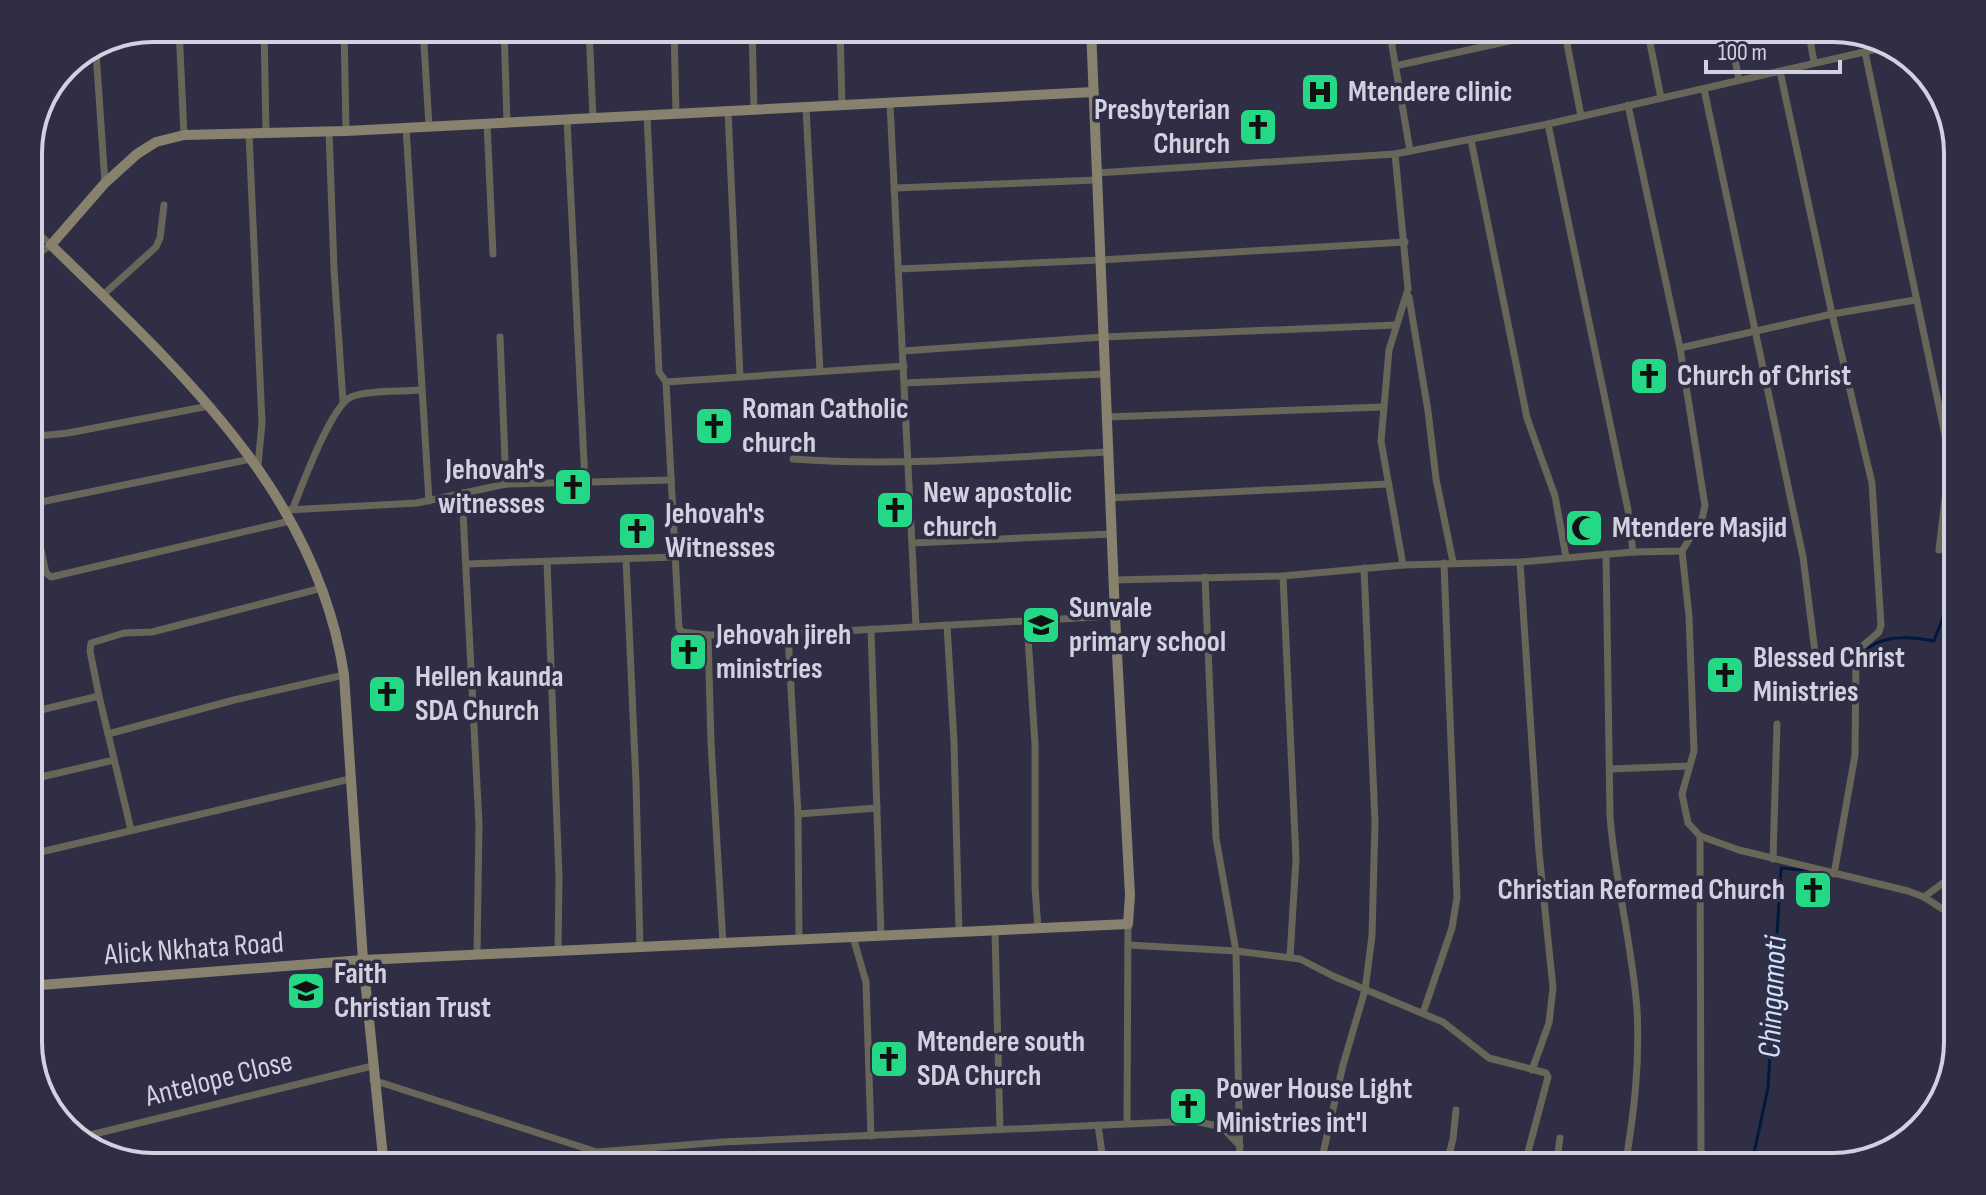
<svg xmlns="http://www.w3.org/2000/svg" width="1986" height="1195" viewBox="0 0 1986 1195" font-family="'Sofia Sans Condensed',sans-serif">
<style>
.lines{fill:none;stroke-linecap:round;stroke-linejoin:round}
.stream{stroke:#00193f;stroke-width:3}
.street{stroke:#686559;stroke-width:7}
.secondary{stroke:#87816e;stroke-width:10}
.labels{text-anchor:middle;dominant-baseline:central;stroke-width:7;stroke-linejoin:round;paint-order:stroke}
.poi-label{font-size:30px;font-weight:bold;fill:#d2d1e0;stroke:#302e45;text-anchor:start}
.street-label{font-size:30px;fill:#d2d1e0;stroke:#302e45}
.water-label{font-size:32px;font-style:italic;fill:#cde2fe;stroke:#302e45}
.rim{fill:none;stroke:#d2d1e0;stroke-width:4}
</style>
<rect width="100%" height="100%" fill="#302e45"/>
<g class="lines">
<g class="stream">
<path d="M 1859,661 C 1871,633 1908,636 1934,641 L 1958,578"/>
<path d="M 1700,1167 L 1711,1167"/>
<path d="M 1751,1167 L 1768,1088 L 1781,868 L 1812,871"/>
</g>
<g class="street">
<path d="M 179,28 L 184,135"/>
<path d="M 264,28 L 266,133"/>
<path d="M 344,28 L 346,131"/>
<path d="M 423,28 L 429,126"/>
<path d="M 504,28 L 507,122"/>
<path d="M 589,28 L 593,118"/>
<path d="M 674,28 L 676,114"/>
<path d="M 752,28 L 754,110"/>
<path d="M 840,28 L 842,106"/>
<path d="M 1389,28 L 1410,151"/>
<path d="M 1564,28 L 1581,116"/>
<path d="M 1647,28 L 1661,98"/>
<path d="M 1729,28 L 1739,80"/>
<path d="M 1808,28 L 1814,62"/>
<path d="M 96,52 L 105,183"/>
<path d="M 1865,52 L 1945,435 L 1948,474 L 1939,550"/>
<path d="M 1395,66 L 1564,29"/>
<path d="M 1780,71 L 1832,314 L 1872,483 L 1881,625 L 1879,632 L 1859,649 L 1856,655 L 1855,755 L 1834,874"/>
<path d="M 1704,89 L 1803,557 L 1815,652"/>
<path d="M 890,104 L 916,626"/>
<path d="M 806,108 L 820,371"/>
<path d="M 728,111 L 740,377"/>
<path d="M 647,115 L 659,372 L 666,382"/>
<path d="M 567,120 L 585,482"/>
<path d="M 487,123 L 493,254"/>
<path d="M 1548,124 L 1628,510 L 1633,552"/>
<path d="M 406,127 L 429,501"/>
<path d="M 329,131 L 334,269 L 343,402"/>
<path d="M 249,134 L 262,423 L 258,465"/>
<path d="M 1471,140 L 1527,418 L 1555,496 L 1566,557"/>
<path d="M 1395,154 L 1408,289 L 1389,350 L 1381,441 L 1403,565"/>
<path d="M 1096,173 L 1395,154 L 1548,124 L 1895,45"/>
<path d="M 28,177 L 32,227"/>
<path d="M 895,188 L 1097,180"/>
<path d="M 28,224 L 51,245 L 28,260"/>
<path d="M 899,269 L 1100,260 L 1405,242"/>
<path d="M 103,295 L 156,247 L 160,238 L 164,205"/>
<path d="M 1409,297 L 1428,411 L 1436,479 L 1453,562"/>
<path d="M 500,337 L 506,484"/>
<path d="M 1680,348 L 1832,314 L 1915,300"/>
<path d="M 903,351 L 1103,337 L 1396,325"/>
<path d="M 904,366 L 666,382 L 679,628 L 682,632 L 708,635 L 788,634 L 1115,616"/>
<path d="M 905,383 L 1105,374"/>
<path d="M 1107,417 L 1383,407"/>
<path d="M 28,437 L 68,433 L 209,406"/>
<path d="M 793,459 C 898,467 1003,457 1108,452"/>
<path d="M 28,490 L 46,573 L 51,577 L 290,521"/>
<path d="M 462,493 L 479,824 L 477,955"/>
<path d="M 1110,498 L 1388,484"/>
<path d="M 31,504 L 251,459"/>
<path d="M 293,508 C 302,486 331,406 351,397 C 367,390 402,392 420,390"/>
<path d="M 287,510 L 417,503 L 506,484 L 671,480"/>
<path d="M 913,543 L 1112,534"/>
<path d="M 1682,551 L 1689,616 L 1694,751 L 1682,794 L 1688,823 L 1700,836 L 1739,850 L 1908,891 L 1924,897 L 1958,919"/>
<path d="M 1606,554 L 1610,816 C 1615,881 1632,944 1637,1009 C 1640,1064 1634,1113 1625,1167"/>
<path d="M 626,559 L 636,782 L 640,948"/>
<path d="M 547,562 L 559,877 L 558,952"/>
<path d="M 1520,562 L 1539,852 L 1553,988 L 1549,1023 L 1532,1070"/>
<path d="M 467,564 L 675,557"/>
<path d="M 1283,576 L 1296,859 L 1290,957"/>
<path d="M 1205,577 L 1216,838 L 1236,951 L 1240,1167"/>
<path d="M 1114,580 L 1283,576 L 1403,565 L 1520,562 L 1633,552 L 1682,551 L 1702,519 L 1705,506 L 1680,348 L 1628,105"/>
<path d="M 1027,621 L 1035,744 L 1035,887 L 1038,929"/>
<path d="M 947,625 L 954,742 L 959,932"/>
<path d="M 871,629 L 881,936"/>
<path d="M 788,634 L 798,814 L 799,940"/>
<path d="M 708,635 L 711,743 L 723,944"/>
<path d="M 28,713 L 99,696"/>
<path d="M 108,734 L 234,700 L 344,675"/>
<path d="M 1610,769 L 1688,766"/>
<path d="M 28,780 L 114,760"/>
<path d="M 798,814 L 877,808"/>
<path d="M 131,830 L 99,696 L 90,651 L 91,643 L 124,633 L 152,632 L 322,588"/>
<path d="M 1700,836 L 1701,1156 L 1721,1167"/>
<path d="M 28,855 L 350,779"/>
<path d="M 1773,859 L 1777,724"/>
<path d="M 1924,897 L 1958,872"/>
<path d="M 995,931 L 1000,1129"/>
<path d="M 853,937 L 866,982 L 871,1136"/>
<path d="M 1128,945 L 1236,951 L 1300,959 L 1333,976 L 1443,1022 L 1489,1058 L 1546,1073 L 1548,1077 L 1524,1167"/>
<path d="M 1423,1013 L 1452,928 L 1457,897 L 1444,563"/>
<path d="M 373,1080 L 597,1152 L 723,1142 L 1194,1121 L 1222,1127 L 1240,1146"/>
<path d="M 1127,1123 L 1128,924"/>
<path d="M 1098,1125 L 1104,1167"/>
<path d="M 78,1138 L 372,1066"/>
<path d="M 599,1153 L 623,1167"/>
<path d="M 1320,1167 L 1343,1065 L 1365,990 L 1372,936 L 1375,822 L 1364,568"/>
<path d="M 1446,1167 L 1453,1139 L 1456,1110"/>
<path d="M 1556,1167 L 1560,1138"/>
</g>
<g class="secondary">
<path d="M 28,986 L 363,960 L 1128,924 L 1130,895 L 1115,616 L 1091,28"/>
<path d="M 384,1167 L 363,960 L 344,675 C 317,492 177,368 51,245 L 105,183 L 137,154 L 156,142 L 184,135 L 346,131 L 1093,92"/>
</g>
</g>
<defs>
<symbol id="hospital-square" viewBox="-11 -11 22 22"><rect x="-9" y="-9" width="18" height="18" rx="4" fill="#25d886" stroke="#302e45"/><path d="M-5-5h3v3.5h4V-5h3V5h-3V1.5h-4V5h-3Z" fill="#111"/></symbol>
<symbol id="church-square" viewBox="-11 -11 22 22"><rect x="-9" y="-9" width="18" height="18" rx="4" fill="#25d886" stroke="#302e45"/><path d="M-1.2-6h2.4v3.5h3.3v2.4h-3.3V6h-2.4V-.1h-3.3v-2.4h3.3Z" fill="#111"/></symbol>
<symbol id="mosque-square" viewBox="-11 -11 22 22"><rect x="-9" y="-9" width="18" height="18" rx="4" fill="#25d886" stroke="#302e45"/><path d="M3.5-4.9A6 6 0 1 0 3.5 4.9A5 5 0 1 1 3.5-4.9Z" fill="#111"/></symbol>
<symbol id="school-square" viewBox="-11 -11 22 22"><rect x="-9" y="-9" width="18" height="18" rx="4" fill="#25d886" stroke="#302e45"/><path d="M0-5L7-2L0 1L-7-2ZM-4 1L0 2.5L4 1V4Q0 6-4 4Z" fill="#111"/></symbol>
</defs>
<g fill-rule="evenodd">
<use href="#hospital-square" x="1298" y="70" width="44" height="44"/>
<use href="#church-square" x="1236" y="105" width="44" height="44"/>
<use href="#church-square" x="1627" y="354" width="44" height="44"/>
<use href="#church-square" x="692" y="404" width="44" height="44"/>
<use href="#church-square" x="551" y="465" width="44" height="44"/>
<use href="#church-square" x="873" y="488" width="44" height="44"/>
<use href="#mosque-square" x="1562" y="506" width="44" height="44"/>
<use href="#church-square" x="615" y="509" width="44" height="44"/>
<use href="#school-square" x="1019" y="603" width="44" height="44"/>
<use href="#church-square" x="666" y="630" width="44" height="44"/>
<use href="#church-square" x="1703" y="653" width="44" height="44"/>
<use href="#church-square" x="365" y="672" width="44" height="44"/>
<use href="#church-square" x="1791" y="868" width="44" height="44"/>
<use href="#school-square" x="284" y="969" width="44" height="44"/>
<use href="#church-square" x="867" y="1037" width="44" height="44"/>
<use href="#church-square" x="1166" y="1084" width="44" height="44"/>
</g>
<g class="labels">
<g class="poi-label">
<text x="1348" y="92">Mtendere clinic</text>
<text x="1230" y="110" text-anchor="end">Presbyterian<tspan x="1230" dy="34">Church</tspan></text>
<text x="1677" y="376">Church of Christ</text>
<text x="742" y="409">Roman Catholic<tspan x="742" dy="34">church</tspan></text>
<text x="545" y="470" text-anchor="end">Jehovah's<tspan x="545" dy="34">witnesses</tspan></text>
<text x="923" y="493">New apostolic<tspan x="923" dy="34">church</tspan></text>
<text x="665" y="514">Jehovah's<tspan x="665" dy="34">Witnesses</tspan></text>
<text x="1612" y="528">Mtendere Masjid</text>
<text x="1069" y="608">Sunvale<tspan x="1069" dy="34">primary school</tspan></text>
<text x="716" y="635">Jehovah jireh<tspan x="716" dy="34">ministries</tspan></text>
<text x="1753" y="658">Blessed Christ<tspan x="1753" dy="34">Ministries</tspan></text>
<text x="415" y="677">Hellen kaunda<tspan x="415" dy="34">SDA Church</tspan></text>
<text x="1785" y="890" text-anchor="end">Christian Reformed Church</text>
<text x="334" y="974">Faith<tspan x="334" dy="34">Christian Trust</tspan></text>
<text x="917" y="1042">Mtendere south<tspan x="917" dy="34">SDA Church</tspan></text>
<text x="1216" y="1089">Power House Light<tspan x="1216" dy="34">Ministries int'l</tspan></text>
</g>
<g class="street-label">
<text transform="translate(194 949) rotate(-4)">Alick Nkhata Road</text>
<text transform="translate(219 1079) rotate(-14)">Antelope Close</text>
</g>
<g class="water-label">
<text transform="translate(1773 997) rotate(-87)">Chingamoti</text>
</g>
</g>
<path d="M0 0H1986V1195H0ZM153 42H1833A111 111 0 0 1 1944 153V1042A111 111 0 0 1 1833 1153H153A111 111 0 0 1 42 1042V153A111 111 0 0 1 153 42Z" fill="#302e45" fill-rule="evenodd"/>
<path class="rim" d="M153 42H1833A111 111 0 0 1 1944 153V1042A111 111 0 0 1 1833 1153H153A111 111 0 0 1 42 1042V153A111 111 0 0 1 153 42Z"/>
<path d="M1706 60v12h134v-12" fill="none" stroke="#d2d1e0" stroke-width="4"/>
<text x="1718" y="60" font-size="24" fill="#d2d1e0" stroke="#302e45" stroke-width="6" paint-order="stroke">100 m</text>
</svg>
